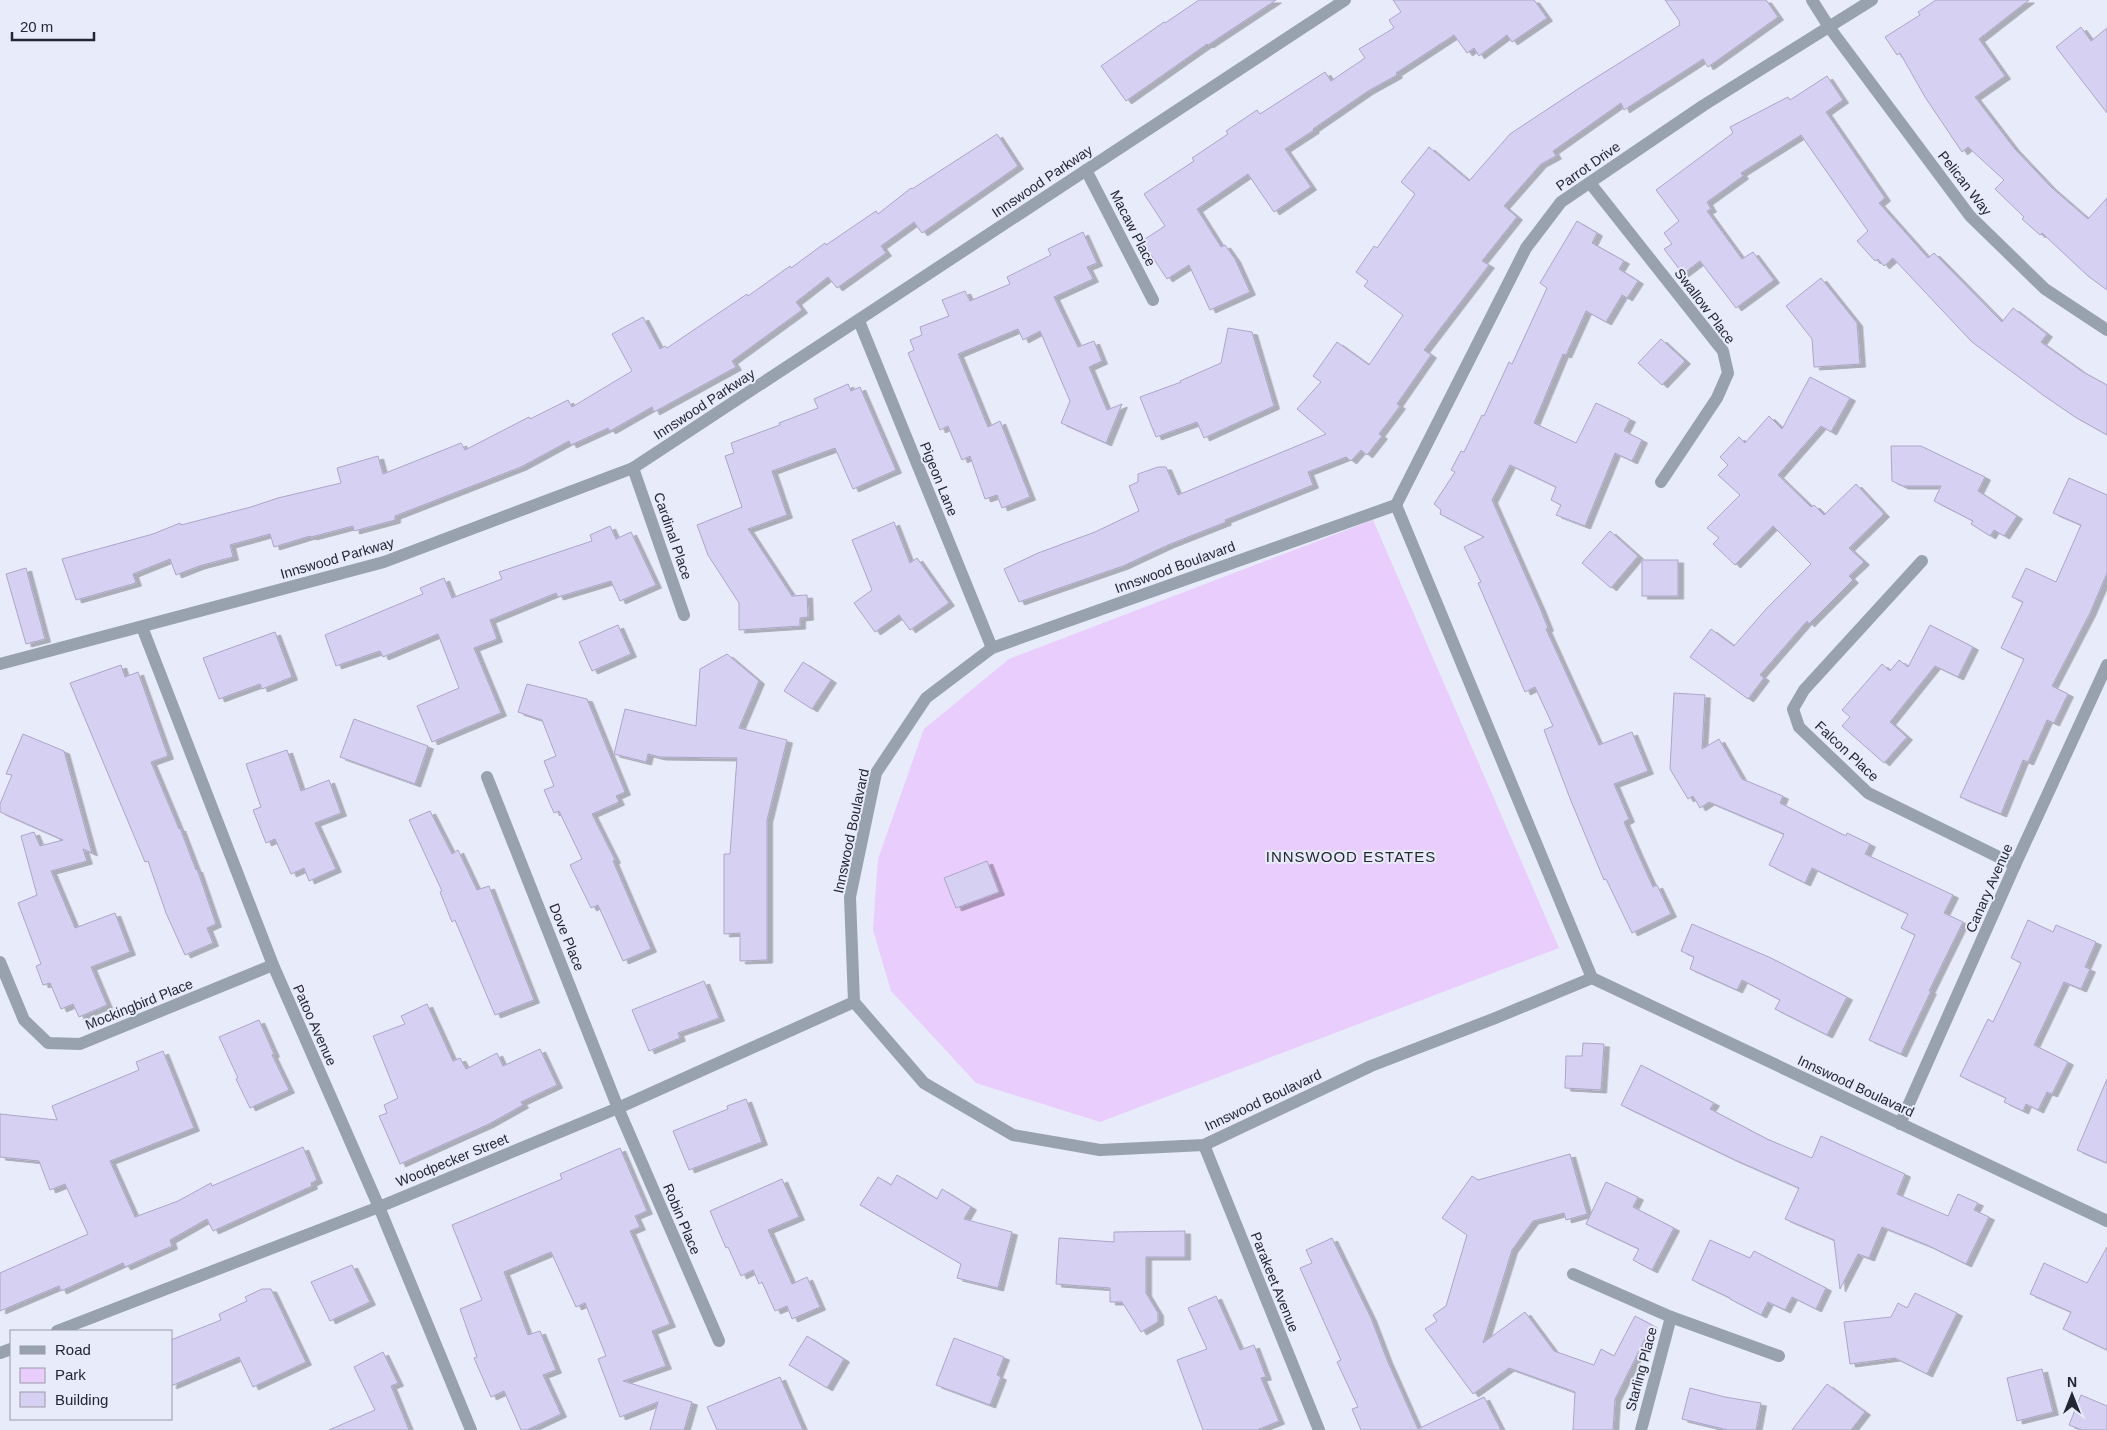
<svg xmlns="http://www.w3.org/2000/svg" width="2107" height="1430" viewBox="0 0 2107 1430" font-family="Helvetica,sans-serif">
<style>
.green{fill:#e9cdfc}
.building{fill:#d6d0f2;stroke:#aca5c7;filter:url(#shadow)}
.lines{fill:none;stroke-linecap:round;stroke-linejoin:round}
.minor{stroke:#98a1ae;stroke-width:12}
.labels{text-anchor:middle;dominant-baseline:central;stroke-width:4;stroke-linejoin:round;paint-order:stroke}
.street-label{font-size:14px;fill:#242633;stroke:#e8ebf9}
.neighbourhood-label{font-size:15px;letter-spacing:1px;fill:#242633;stroke:#e8ebf9}
</style>
<defs>
<filter id="shadow"><feDropShadow dx="5.5" dy="3" stdDeviation="0" flood-color="#0004"/></filter>
</defs>
<rect width="100%" height="100%" fill="#e8ebf9"/>
<path class="green" d="M 1373,520 L 1559,948 L 1100,1122 L 976,1083 L 891,991 L 873,930 L 878,859 L 924,729 L 1009,659 Z"/>
<g class="building">
<path d="M 1199,0 L 1276,0 L 1208,45 L 1207,44 L 1126,101 L 1101,66 L 1164,22 L 1165,23 Z"/>
<path d="M 1393,0 L 1534,0 L 1547,18 L 1512,42 L 1507,35 L 1479,56 L 1474,48 L 1467,53 L 1454,35 L 1396,73 L 1397,75 L 1368,91 L 1313,129 L 1314,130 L 1285,149 L 1311,187 L 1274,212 L 1248,174 L 1197,209 L 1221,247 L 1225,245 L 1235,259 L 1250,292 L 1210,310 L 1189,265 L 1167,279 L 1142,241 L 1165,226 L 1144,194 L 1194,161 L 1192,158 L 1228,134 L 1226,131 L 1257,110 L 1260,114 L 1325,72 L 1331,81 L 1365,58 L 1359,49 L 1394,28 L 1389,20 L 1401,12 Z"/>
<path d="M 1665,0 L 1766,0 L 1778,17 L 1708,67 L 1703,59 L 1624,110 L 1621,103 L 1553,151 L 1556,156 L 1541,164 L 1504,206 L 1517,217 L 1482,261 L 1489,265 L 1424,350 L 1431,355 L 1397,404 L 1400,406 L 1379,434 L 1382,436 L 1367,455 L 1361,450 L 1351,461 L 1346,457 L 1308,472 L 1313,485 L 1225,520 L 1226,522 L 1168,545 L 1123,566 L 1019,602 L 1004,569 L 1038,553 L 1095,532 L 1139,511 L 1129,486 L 1138,482 L 1138,474 L 1158,467 L 1166,467 L 1178,495 L 1326,434 L 1297,409 L 1321,382 L 1313,376 L 1337,342 L 1369,365 L 1403,315 L 1364,286 L 1368,281 L 1356,272 L 1374,246 L 1377,248 L 1415,194 L 1401,182 L 1429,147 L 1469,181 L 1510,134 L 1581,87 L 1680,25 L 1679,23 L 1680,22 Z"/>
<path d="M 1936,0 L 2029,0 L 1979,39 L 2005,76 L 1975,97 L 2014,148 L 2051,187 L 2088,219 L 2107,198 L 2107,290 L 2088,276 L 2042,233 L 2040,235 L 2022,219 L 2024,217 L 1995,189 L 2004,180 L 1968,147 L 1962,152 L 1925,97 L 1900,53 L 1897,55 L 1885,37 L 1920,15 L 1918,12 Z"/>
<path d="M 2081,27 L 2091,41 L 2107,28 L 2107,113 L 2056,47 Z"/>
<path d="M 1827,76 L 1843,100 L 1826,112 L 1885,198 L 1879,203 L 1928,258 L 1934,253 L 2002,322 L 2013,308 L 2047,334 L 2041,342 L 2083,372 L 2107,385 L 2107,435 L 2075,417 L 2043,395 L 1972,342 L 1893,258 L 1884,266 L 1878,259 L 1875,261 L 1857,241 L 1868,231 L 1801,135 L 1741,173 L 1743,176 L 1707,202 L 1711,209 L 1707,211 L 1742,259 L 1753,252 L 1774,280 L 1736,308 L 1700,261 L 1683,274 L 1664,249 L 1672,244 L 1664,233 L 1679,221 L 1656,190 L 1733,133 L 1730,127 L 1788,97 L 1790,100 Z"/>
<path d="M 997,134 L 1018,166 L 922,233 L 914,222 L 881,246 L 886,253 L 837,288 L 828,277 L 796,302 L 802,310 L 732,361 L 736,367 L 654,412 L 652,407 L 610,431 L 608,428 L 571,445 L 569,441 L 521,467 L 395,516 L 395,520 L 354,531 L 353,526 L 311,537 L 310,536 L 274,547 L 270,534 L 230,545 L 233,557 L 199,566 L 176,575 L 170,559 L 133,574 L 136,583 L 76,600 L 62,559 L 153,534 L 180,523 L 181,525 L 251,507 L 278,498 L 341,483 L 337,468 L 378,456 L 383,474 L 461,443 L 465,450 L 529,417 L 530,419 L 568,400 L 572,407 L 632,371 L 612,334 L 643,317 L 660,349 L 665,346 L 667,348 L 747,294 L 748,296 L 790,266 L 791,268 L 825,243 L 826,245 L 876,211 L 878,214 L 911,188 L 912,189 Z"/>
<path d="M 1577,221 L 1597,233 L 1592,243 L 1624,261 L 1619,269 L 1638,281 L 1627,298 L 1622,295 L 1606,322 L 1586,311 L 1566,355 L 1563,354 L 1534,423 L 1576,443 L 1596,403 L 1630,419 L 1624,431 L 1642,440 L 1632,461 L 1615,453 L 1585,526 L 1556,515 L 1561,505 L 1551,500 L 1556,487 L 1510,465 L 1492,500 L 1540,608 L 1548,628 L 1546,629 L 1599,745 L 1632,732 L 1648,771 L 1614,784 L 1629,819 L 1624,822 L 1637,852 L 1653,887 L 1657,885 L 1671,914 L 1632,933 L 1606,879 L 1604,880 L 1571,801 L 1544,730 L 1553,726 L 1535,687 L 1525,692 L 1478,583 L 1481,582 L 1464,547 L 1484,537 L 1440,514 L 1441,510 L 1434,504 L 1455,472 L 1451,470 L 1461,451 L 1464,452 L 1482,415 L 1484,416 L 1509,362 L 1512,364 L 1547,288 L 1540,283 Z"/>
<path d="M 1083,232 L 1097,263 L 1087,267 L 1093,279 L 1054,297 L 1078,347 L 1094,341 L 1102,361 L 1089,367 L 1107,410 L 1122,404 L 1106,443 L 1061,423 L 1070,401 L 1040,331 L 1023,340 L 1018,329 L 958,354 L 988,427 L 1000,421 L 1030,497 L 1002,508 L 997,495 L 985,499 L 970,456 L 962,460 L 948,426 L 940,430 L 908,353 L 914,350 L 910,340 L 922,335 L 920,327 L 949,316 L 942,300 L 965,291 L 970,301 L 1010,284 L 1007,277 L 1051,255 L 1048,249 Z"/>
<path d="M 1821,278 L 1857,323 L 1860,364 L 1814,367 L 1812,339 L 1786,306 Z"/>
<path d="M 1228,328 L 1252,332 L 1274,406 L 1204,438 L 1197,422 L 1156,437 L 1140,397 L 1181,382 L 1180,381 L 1221,363 Z"/>
<path d="M 1661,339 L 1685,361 L 1662,385 L 1638,363 Z"/>
<path d="M 1810,377 L 1850,398 L 1831,432 L 1821,426 L 1778,475 L 1811,507 L 1814,505 L 1824,515 L 1856,484 L 1884,514 L 1849,548 L 1864,562 L 1849,576 L 1853,580 L 1809,624 L 1807,621 L 1760,675 L 1764,678 L 1748,699 L 1690,657 L 1711,629 L 1734,646 L 1767,608 L 1811,564 L 1773,526 L 1735,565 L 1713,544 L 1719,538 L 1707,528 L 1740,495 L 1718,475 L 1728,465 L 1720,457 L 1739,437 L 1745,443 L 1769,416 L 1782,429 Z"/>
<path d="M 848,384 L 851,391 L 860,387 L 896,470 L 853,489 L 835,448 L 772,471 L 787,515 L 748,529 L 792,596 L 807,595 L 808,617 L 800,618 L 800,626 L 739,630 L 739,603 L 708,555 L 697,525 L 742,507 L 725,456 L 734,453 L 731,443 L 780,425 L 779,423 L 818,408 L 814,399 Z"/>
<path d="M 1891,446 L 1921,446 L 1985,477 L 1978,491 L 2017,516 L 2004,536 L 1994,530 L 1990,536 L 1971,524 L 1973,521 L 1934,501 L 1941,486 L 1903,486 L 1892,481 Z"/>
<path d="M 2069,478 L 2107,495 L 2107,573 L 2090,613 L 2052,686 L 2068,694 L 2054,723 L 2047,720 L 2028,762 L 2023,760 L 2001,814 L 1960,797 L 2024,659 L 2001,648 L 2023,602 L 2012,597 L 2026,568 L 2056,582 L 2081,525 L 2053,513 Z"/>
<path d="M 894,522 L 910,563 L 917,558 L 949,603 L 910,630 L 899,615 L 875,632 L 854,603 L 872,590 L 852,540 Z"/>
<path d="M 610,526 L 616,539 L 631,532 L 656,585 L 620,601 L 611,581 L 558,597 L 556,593 L 490,620 L 497,639 L 474,648 L 501,713 L 432,742 L 417,706 L 459,688 L 438,634 L 383,657 L 380,651 L 336,666 L 325,635 L 423,594 L 420,588 L 444,578 L 452,598 L 502,579 L 499,572 L 592,541 L 590,535 Z"/>
<path d="M 1610,531 L 1638,556 L 1611,588 L 1582,563 Z"/>
<rect x="1642" y="560" width="36" height="36"/>
<path d="M 26,568 L 45,639 L 26,644 L 6,574 Z"/>
<path d="M 618,625 L 631,654 L 592,671 L 579,642 Z"/>
<path d="M 1930,625 L 1973,647 L 1958,677 L 1935,666 L 1890,722 L 1907,737 L 1884,763 L 1842,726 L 1850,717 L 1842,710 L 1882,664 L 1890,671 L 1899,660 L 1908,667 Z"/>
<path d="M 275,632 L 292,677 L 262,689 L 260,684 L 219,699 L 203,658 Z"/>
<path d="M 727,654 L 759,681 L 739,728 L 787,740 L 767,820 L 767,960 L 740,961 L 740,933 L 724,934 L 724,854 L 730,854 L 737,758 L 660,757 L 648,754 L 646,762 L 614,754 L 625,709 L 696,726 L 700,669 Z"/>
<path d="M 803,662 L 831,680 L 812,709 L 784,691 Z"/>
<path d="M 121,665 L 125,677 L 138,672 L 168,756 L 151,762 L 179,829 L 180,828 L 196,870 L 197,869 L 216,924 L 207,928 L 213,943 L 185,955 L 166,913 L 148,861 L 145,862 L 70,683 Z"/>
<path d="M 527,684 L 587,699 L 625,792 L 616,796 L 619,802 L 592,814 L 615,860 L 613,861 L 651,949 L 623,961 L 598,905 L 591,908 L 570,865 L 582,859 L 559,811 L 554,813 L 544,790 L 554,786 L 544,761 L 556,756 L 542,720 L 518,712 Z"/>
<path d="M 1674,693 L 1705,695 L 1702,749 L 1719,739 L 1742,779 L 1783,796 L 1780,803 L 1846,836 L 1847,833 L 1870,844 L 1865,854 L 1953,895 L 1944,913 L 1963,922 L 1929,991 L 1931,991 L 1901,1054 L 1869,1040 L 1915,935 L 1901,928 L 1908,914 L 1812,868 L 1805,883 L 1769,865 L 1784,834 L 1709,802 L 1700,808 L 1693,796 L 1688,799 L 1670,769 Z"/>
<path d="M 354,719 L 428,746 L 415,784 L 340,757 Z"/>
<path d="M 23,734 L 64,751 L 92,853 L 83,849 L 87,861 L 51,871 L 75,928 L 115,913 L 130,952 L 91,967 L 107,1005 L 79,1017 L 73,1004 L 61,1009 L 50,983 L 43,985 L 36,966 L 41,964 L 18,903 L 37,895 L 21,836 L 34,832 L 40,846 L 63,840 L 0,812 L 0,804 L 12,775 L 6,774 Z"/>
<path d="M 287,750 L 301,791 L 329,780 L 341,813 L 315,823 L 336,869 L 309,881 L 304,868 L 291,874 L 275,839 L 266,843 L 253,810 L 261,807 L 246,764 Z"/>
<path d="M 430,811 L 452,854 L 458,850 L 477,890 L 489,886 L 534,1000 L 495,1015 L 455,920 L 452,922 L 440,892 L 442,891 L 409,820 Z"/>
<path d="M 987,861 L 999,892 L 956,908 L 944,878 Z"/>
<path d="M 2028,920 L 2053,932 L 2056,925 L 2096,942 L 2085,967 L 2090,969 L 2081,989 L 2064,982 L 2034,1045 L 2068,1062 L 2052,1094 L 2047,1092 L 2038,1110 L 2026,1104 L 2023,1111 L 2004,1102 L 2006,1098 L 1960,1076 L 1988,1019 L 1993,1022 L 2021,963 L 2011,958 Z"/>
<path d="M 1692,924 L 1771,958 L 1847,997 L 1827,1035 L 1775,1009 L 1780,1000 L 1742,980 L 1737,990 L 1690,969 L 1694,957 L 1681,951 Z"/>
<path d="M 704,981 L 719,1018 L 678,1033 L 680,1038 L 649,1051 L 632,1010 Z"/>
<path d="M 427,1004 L 453,1061 L 460,1058 L 466,1069 L 497,1053 L 503,1066 L 540,1049 L 557,1085 L 521,1102 L 523,1105 L 489,1124 L 400,1164 L 379,1116 L 387,1113 L 384,1105 L 398,1098 L 373,1036 L 405,1024 L 401,1016 Z"/>
<path d="M 259,1020 L 274,1054 L 272,1055 L 289,1090 L 250,1108 L 236,1079 L 238,1078 L 219,1037 Z"/>
<path d="M 1583,1043 L 1604,1044 L 1601,1090 L 1565,1088 L 1566,1056 L 1582,1056 Z"/>
<path d="M 163,1051 L 194,1128 L 110,1161 L 135,1217 L 178,1201 L 211,1183 L 212,1186 L 303,1147 L 317,1180 L 311,1183 L 312,1186 L 213,1231 L 207,1219 L 170,1240 L 172,1246 L 125,1267 L 123,1263 L 61,1291 L 59,1286 L 0,1311 L 0,1273 L 88,1234 L 65,1184 L 50,1190 L 39,1161 L 0,1157 L 0,1114 L 57,1120 L 52,1106 L 139,1070 L 136,1062 Z"/>
<path d="M 1641,1065 L 1714,1103 L 1710,1109 L 1767,1139 L 1812,1158 L 1821,1136 L 1905,1174 L 1897,1194 L 1948,1216 L 1958,1194 L 1978,1203 L 1974,1210 L 1989,1217 L 1966,1264 L 1927,1245 L 1882,1227 L 1869,1258 L 1858,1254 L 1840,1289 L 1834,1240 L 1785,1219 L 1799,1188 L 1735,1160 L 1621,1105 Z"/>
<path d="M 2107,1079 L 2107,1163 L 2077,1150 Z"/>
<path d="M 746,1099 L 762,1142 L 689,1170 L 673,1131 L 728,1109 L 727,1106 Z"/>
<path d="M 620,1148 L 647,1211 L 635,1216 L 640,1227 L 630,1231 L 670,1324 L 652,1331 L 666,1366 L 623,1381 L 692,1402 L 684,1430 L 650,1430 L 658,1402 L 620,1417 L 598,1359 L 606,1356 L 585,1303 L 576,1307 L 551,1252 L 504,1272 L 528,1335 L 540,1331 L 556,1370 L 543,1375 L 561,1414 L 527,1430 L 521,1430 L 504,1391 L 491,1397 L 474,1358 L 477,1357 L 460,1309 L 482,1300 L 452,1225 L 562,1179 L 560,1174 Z"/>
<path d="M 1570,1154 L 1587,1214 L 1566,1220 L 1564,1213 L 1533,1221 L 1512,1250 L 1483,1343 L 1525,1312 L 1554,1351 L 1594,1365 L 1601,1349 L 1614,1356 L 1635,1316 L 1652,1325 L 1615,1399 L 1613,1430 L 1573,1430 L 1575,1392 L 1509,1368 L 1473,1394 L 1425,1329 L 1437,1321 L 1433,1315 L 1446,1306 L 1467,1235 L 1442,1218 L 1472,1176 L 1478,1180 Z"/>
<path d="M 897,1175 L 937,1199 L 942,1189 L 971,1207 L 964,1219 L 1012,1232 L 998,1288 L 957,1278 L 961,1264 L 860,1205 L 878,1177 L 891,1185 Z"/>
<path d="M 782,1179 L 799,1217 L 768,1230 L 792,1284 L 807,1277 L 820,1307 L 792,1319 L 787,1306 L 775,1311 L 762,1282 L 759,1284 L 753,1270 L 741,1276 L 728,1247 L 726,1248 L 710,1211 Z"/>
<path d="M 1606,1182 L 1638,1197 L 1633,1207 L 1674,1228 L 1652,1270 L 1633,1260 L 1639,1249 L 1586,1224 Z"/>
<path d="M 1185,1231 L 1185,1257 L 1146,1257 L 1146,1293 L 1158,1313 L 1158,1322 L 1141,1332 L 1122,1302 L 1110,1302 L 1110,1288 L 1056,1284 L 1059,1238 L 1114,1242 L 1114,1232 Z"/>
<path d="M 1332,1238 L 1371,1318 L 1387,1360 L 1418,1429 L 1484,1397 L 1501,1430 L 1361,1430 L 1352,1409 L 1358,1407 L 1337,1362 L 1341,1360 L 1300,1268 L 1312,1263 L 1306,1250 Z"/>
<path d="M 1710,1240 L 1750,1258 L 1754,1251 L 1826,1288 L 1816,1309 L 1792,1297 L 1785,1310 L 1768,1302 L 1761,1315 L 1730,1299 L 1730,1298 L 1692,1280 Z"/>
<path d="M 2107,1247 L 2107,1350 L 2063,1329 L 2071,1312 L 2030,1294 L 2044,1263 L 2087,1283 Z"/>
<path d="M 352,1265 L 370,1302 L 330,1321 L 311,1282 Z"/>
<path d="M 262,1289 L 271,1289 L 306,1362 L 253,1387 L 239,1357 L 171,1386 L 171,1340 L 221,1320 L 219,1314 L 247,1301 L 245,1297 Z"/>
<path d="M 1915,1293 L 1957,1313 L 1927,1374 L 1895,1358 L 1850,1364 L 1844,1322 L 1891,1317 L 1898,1303 L 1907,1308 Z"/>
<path d="M 1216,1296 L 1240,1350 L 1254,1345 L 1266,1377 L 1261,1378 L 1279,1421 L 1257,1430 L 1203,1430 L 1177,1360 L 1207,1349 L 1188,1308 Z"/>
<path d="M 807,1336 L 844,1359 L 827,1388 L 789,1365 Z"/>
<path d="M 954,1338 L 1004,1357 L 997,1375 L 1001,1377 L 990,1405 L 936,1385 Z"/>
<path d="M 383,1352 L 398,1383 L 391,1386 L 409,1430 L 329,1430 L 375,1410 L 354,1367 Z"/>
<path d="M 2042,1369 L 2053,1412 L 2017,1421 L 2007,1378 Z"/>
<path d="M 780,1377 L 803,1430 L 717,1430 L 707,1407 Z"/>
<path d="M 1827,1384 L 1865,1412 L 1851,1430 L 1792,1430 Z"/>
<path d="M 1690,1388 L 1725,1397 L 1761,1403 L 1756,1430 L 1728,1430 L 1682,1419 Z"/>
<path d="M 2081,1395 L 2107,1406 L 2107,1430 L 2082,1430 L 2069,1425 Z"/>
</g>
<g class="lines">
<g class="minor">
<path d="M 1812,0 L 1829,27 L 1970,216 L 2045,289 L 2107,330"/>
<path d="M 1086,170 L 1153,300"/>
<path d="M 1590,183 L 1723,351 L 1728,373 L 1717,398 L 1661,482"/>
<path d="M 859,321 L 992,648"/>
<path d="M 633,468 L 684,615"/>
<path d="M 1396,505 L 992,648 L 926,698 L 876,773 L 850,897 L 854,1002 L 924,1083 L 1013,1135 L 1100,1150 L 1204,1145 L 1371,1066 L 1493,1019 L 1592,978"/>
<path d="M 1396,505 L 1592,978 L 2107,1221"/>
<path d="M 1396,505 L 1526,248 L 1561,202 L 1704,105 L 1872,0"/>
<path d="M 1922,561 L 1804,690 L 1793,709 L 1799,727 L 1868,793 L 2015,865"/>
<path d="M 142,627 L 273,965 L 379,1207 L 471,1430"/>
<path d="M 0,664 L 384,562 L 633,468 L 1345,0"/>
<path d="M 487,777 L 618,1108 L 719,1341"/>
<path d="M 0,962 L 24,1020 L 48,1043 L 80,1044 L 273,965"/>
<path d="M 1900,1124 L 2015,865 L 2107,665"/>
<path d="M 1204,1145 L 1319,1430"/>
<path d="M 1573,1274 L 1671,1317 L 1779,1356"/>
<path d="M 57,1331 L 379,1207 L 618,1108 L 854,1002"/>
<path d="M 0,1353 L 11,1349"/>
<path d="M 1641,1430 L 1671,1317"/>
</g>
</g>
<g class="labels">
<g class="street-label">
<text transform="translate(1588 166) rotate(-35)">Parrot Drive</text>
<text transform="translate(1042 181) rotate(-34)">Innswood Parkway</text>
<text transform="translate(1965 183) rotate(52)">Pelican Way</text>
<text transform="translate(1133 228) rotate(63)">Macaw Place</text>
<text transform="translate(1705 306) rotate(53)">Swallow Place</text>
<text transform="translate(704 404) rotate(-33)">Innswood Parkway</text>
<text transform="translate(939 479) rotate(68)">Pigeon Lane</text>
<text transform="translate(673 536) rotate(71)">Cardinal Place</text>
<text transform="translate(337 558) rotate(-16)">Innswood Parkway</text>
<text transform="translate(1175 567) rotate(-20)">Innswood Boulavard</text>
<text transform="translate(1847 751) rotate(43)">Falcon Place</text>
<text transform="translate(851 831) rotate(-78)">Innswood Boulavard</text>
<text transform="translate(1989 888) rotate(-66)">Canary Avenue</text>
<text transform="translate(567 937) rotate(68)">Dove Place</text>
<text transform="translate(139 1004) rotate(-22)">Mockingbird Place</text>
<text transform="translate(315 1025) rotate(66)">Patoo Avenue</text>
<text transform="translate(1856 1086) rotate(25)">Innswood Boulavard</text>
<text transform="translate(1263 1100) rotate(-25)">Innswood Boulavard</text>
<text transform="translate(452 1160) rotate(-22)">Woodpecker Street</text>
<text transform="translate(682 1219) rotate(67)">Robin Place</text>
<text transform="translate(1275 1282) rotate(68)">Parakeet Avenue</text>
<text transform="translate(1641 1369) rotate(-75)">Starling Place</text>
</g>
<g class="neighbourhood-label">
<text x="1351" y="856">INNSWOOD ESTATES</text>
</g>
</g>
<rect x="10" y="1330" width="162" height="90" fill="#e8ebf9" stroke="#9a9caa"/>
<rect x="20" y="1346" width="25" height="8" fill="#98a1ae" stroke="#9a9caa"/>
<text x="55" y="1355" font-size="15" fill="#242633">Road</text>
<rect x="20" y="1368" width="25" height="15" fill="#e9cdfc" stroke="#9a9caa"/>
<text x="55" y="1380" font-size="15" fill="#242633">Park</text>
<rect x="20" y="1392" width="25" height="15" fill="#d6d0f2" stroke="#9a9caa"/>
<text x="55" y="1405" font-size="15" fill="#242633">Building</text>
<g transform="translate(2072 1395)" stroke="#e8ebf9" stroke-width="4" paint-order="stroke">
<path d="M0-4L9 19L0 12L-9 19Z" fill="#242633"/>
<text y="-8" font-size="14" font-weight="bold" text-anchor="middle" fill="#242633">N</text>
</g>
<path d="M12 32v8h82v-8" fill="none" stroke="#242633" stroke-width="2.5"/>
<text x="20" y="32" font-size="15" fill="#242633" stroke="#e8ebf9" stroke-width="4" paint-order="stroke">20 m</text>
</svg>
